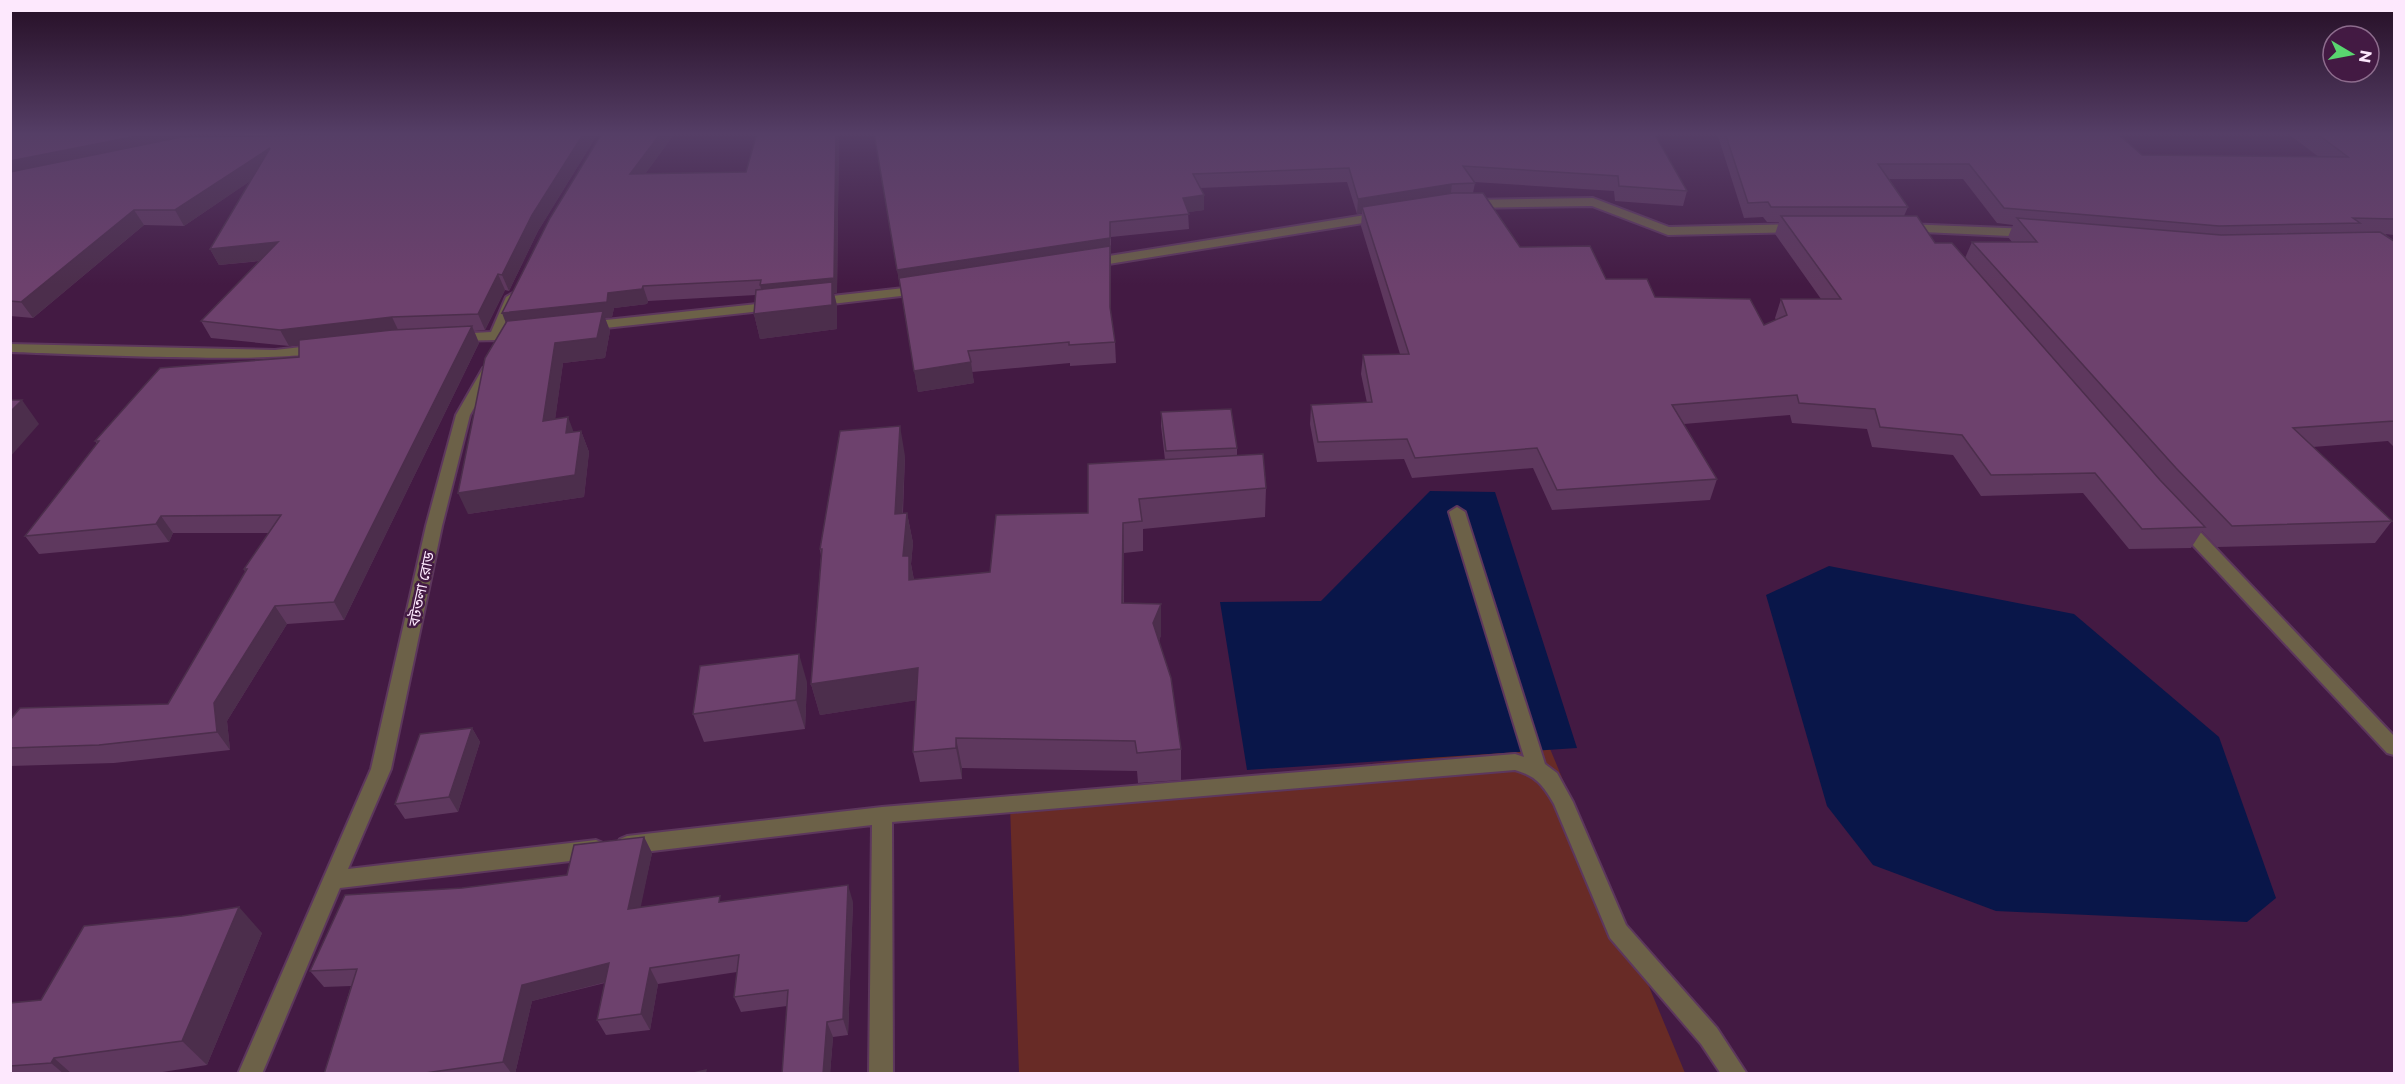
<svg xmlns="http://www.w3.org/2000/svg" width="2405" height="1084" viewBox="0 0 2405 1084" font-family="Montserrat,'Noto Sans Bengali',sans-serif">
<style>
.green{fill:#682b26}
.water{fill:#091649}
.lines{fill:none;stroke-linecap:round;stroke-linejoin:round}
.minor-casing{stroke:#5d375d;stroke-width:4}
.primary-casing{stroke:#5d375d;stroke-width:4}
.minor{fill:#6c6148;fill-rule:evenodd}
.primary{fill:#aa9460;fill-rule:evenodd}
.wall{fill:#5e385e;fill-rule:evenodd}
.shaded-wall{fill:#4c2e4c}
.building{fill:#6d416d;stroke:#4c2e4c;stroke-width:1.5}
.labels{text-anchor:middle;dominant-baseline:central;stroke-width:5;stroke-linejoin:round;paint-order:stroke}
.street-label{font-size:15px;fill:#fde8fd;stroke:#431a43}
</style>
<rect width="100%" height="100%" fill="#431a43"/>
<path class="green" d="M 1548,744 L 1685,1073 L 1019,1073 L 1010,805 Z"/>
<g class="water">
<path d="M 1430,491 L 1495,492 L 1577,748 L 1247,770 L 1220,602 L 1321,601 Z"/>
<path d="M 1829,566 L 2074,614 L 2219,737 L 2276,898 L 2247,922 L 1996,911 L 1873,865 L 1827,806 L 1766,595 Z"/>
</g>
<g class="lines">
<defs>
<g id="minor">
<path d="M 1593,198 L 1669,227 L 1798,224 L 1804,228 L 1798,232 L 1668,235 L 1592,206 L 1469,208 L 1463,204 L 1469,200 Z"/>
<path d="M 1384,212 L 1390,216 L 1388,219 L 1090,267 L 1084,263 L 1090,259 Z"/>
<path d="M 1905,224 L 2031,229 L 2037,233 L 2031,237 L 1901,231 L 1899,228 Z"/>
<path d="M 922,286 L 927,287 L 927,293 L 814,306 L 807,302 L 814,298 Z"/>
<path d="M 513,293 L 520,297 L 505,331 L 514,332 L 516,335 L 507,349 L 497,349 L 495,346 L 499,340 L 450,341 L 448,338 L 455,334 L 491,332 L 506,297 Z"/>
<path d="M 776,302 L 783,306 L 781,309 L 587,330 L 580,326 L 587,322 Z"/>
<path d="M 10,344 L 275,350 L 319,345 L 326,349 C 309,366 51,353 10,352 Z"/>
<path d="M 490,364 L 497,368 L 470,415 L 442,526 L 391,769 L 348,869 L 596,840 L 603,843 L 606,849 L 603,855 L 596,858 L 340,888 L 262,1074 L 238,1074 L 371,769 L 426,526 L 456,415 L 483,368 Z"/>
<path d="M 1457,507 L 1465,512 L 1545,764 L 1557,773 L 1573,802 L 1626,925 L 1717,1028 L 1747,1074 L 1721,1074 L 1701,1044 L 1610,938 L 1554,804 C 1543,785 1536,776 1515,770 L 892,822 L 893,1074 L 869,1074 L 872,825 L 627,854 L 620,851 L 617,845 L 620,839 L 627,836 L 882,807 L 1515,754 L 1524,757 L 1449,512 Z"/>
<path d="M 2182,518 L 2188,519 L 2394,736 L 2394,755 L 2387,753 L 2176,527 L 2174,523 Z"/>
</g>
<path id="primary" d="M 250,133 L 272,133 L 230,144 L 224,141 Z"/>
</defs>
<use href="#minor" class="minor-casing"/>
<use href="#primary" class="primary-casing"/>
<use href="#minor" class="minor"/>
<use href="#primary" class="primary"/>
</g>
<g class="wall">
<path d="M 10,133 L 190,133 L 185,137 L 324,135 L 329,133 L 596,133 L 597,135 L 538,231 L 509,291 L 505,290 L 485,330 L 474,331 L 479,343 L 344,620 L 287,624 L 227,721 L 230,750 L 114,763 L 10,766 L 10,720 L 168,704 L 245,572 L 244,569 L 269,533 L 173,533 L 169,542 L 39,554 L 25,536 L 97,444 L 95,441 L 299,357 L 299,345 L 289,346 L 211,338 L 201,321 L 260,261 L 219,265 L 210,249 L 250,181 L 184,226 L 144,225 L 33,318 L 10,316 Z"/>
<path d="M 602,133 L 671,133 L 672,137 L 645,174 L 746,172 L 757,133 L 839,133 L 837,293 L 834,293 L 837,306 L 837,329 L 760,339 L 754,314 L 756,295 L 648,301 L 647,304 L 614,308 L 612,317 L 605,318 L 610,331 L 605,358 L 563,363 L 555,419 L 574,432 L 581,431 L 589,452 L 584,497 L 468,514 L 506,322 Z"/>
<path d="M 874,133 L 1654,133 L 1687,191 L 1683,206 L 1615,201 L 1614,191 L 1474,182 L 1475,183 L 1473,193 L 1520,247 L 1655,297 L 1764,325 L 1776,320 L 1775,318 L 1781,299 L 1821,299 L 1775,234 L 1779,222 L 1767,222 L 1763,217 L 1744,218 L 1717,133 L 2117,133 L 2142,155 L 2319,157 L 2291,136 L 2293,133 L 2393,133 L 2394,134 L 2394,235 L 2385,234 L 2394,241 L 2394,447 L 2388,441 L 2313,447 L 2392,521 L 2375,543 L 2217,547 L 2202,531 L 2191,548 L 2129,549 L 2083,493 L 1981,496 L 1953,455 L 1872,447 L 1867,429 L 1792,423 L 1790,415 L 1684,424 L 1717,479 L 1710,500 L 1552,510 L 1533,468 L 1412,478 L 1404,459 L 1317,462 L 1310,424 L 1311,405 L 1367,403 L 1361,374 L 1363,355 L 1400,354 L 1361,226 L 1362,213 L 1357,214 L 1347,182 L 1200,188 L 1204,195 L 1204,210 L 1188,212 L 1189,229 L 1111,237 L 1111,316 L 1115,342 L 1116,363 L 1070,366 L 1070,363 L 972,372 L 974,383 L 918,392 ZM 1889,179 L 1963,179 L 1997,223 L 2013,225 L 2008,237 L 2012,242 L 1972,242 L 1965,258 L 1935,243 L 1904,216 L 1908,207 Z"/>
<path d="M 1161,412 L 1237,448 L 1237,456 L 1266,488 L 1265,517 L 1143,529 L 1143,551 L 1124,553 L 1124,603 L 1161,604 L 1161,635 L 1159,641 L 1181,749 L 1181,780 L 1138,783 L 1137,771 L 962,768 L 962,779 L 920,782 L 913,752 L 916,700 L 820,715 L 811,684 L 821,556 L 820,549 L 905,456 L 903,513 L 907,513 L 913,543 L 911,564 L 914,580 L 990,572 L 1088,513 L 1165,460 L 1161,426 Z"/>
<path d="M 807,682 L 805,729 L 704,742 L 693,714 Z"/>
<path d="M 472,728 L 480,742 L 458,812 L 405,819 L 395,804 Z"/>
<path d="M 644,837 L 652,853 L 640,907 L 723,902 L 853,902 L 848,1035 L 833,1037 L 830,1074 L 782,1074 L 787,1006 L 741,1012 L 734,997 L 737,972 L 658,984 L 650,1030 L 606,1035 L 597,1020 L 605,983 L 532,1001 L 515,1074 L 324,1074 L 351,986 L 324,987 L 310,971 L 462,888 L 567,875 Z"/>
<path d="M 262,933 L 207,1065 L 150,1074 L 10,1074 L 10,1003 L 41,1000 Z"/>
</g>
<g class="shaded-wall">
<path d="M 152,133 L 190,133 L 175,145 L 10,178 L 10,161 Z"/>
<path d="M 584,133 L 596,133 L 597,135 L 538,231 L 509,291 L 502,275 L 532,215 Z"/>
<path d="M 661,133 L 671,133 L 672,137 L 635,188 L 630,174 Z"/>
<path d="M 836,133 L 839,133 L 837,293 L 834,293 L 837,306 L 837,329 L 760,339 L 754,314 L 764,301 L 760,285 Z"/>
<path d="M 270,148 L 277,163 L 184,226 L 175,210 Z"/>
<path d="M 1452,184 L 1450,199 L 1362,207 L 1362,213 L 1357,214 L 1358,199 Z"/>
<path d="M 1204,195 L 1204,210 L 1183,213 L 1183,198 Z"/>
<path d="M 134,210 L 144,225 L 33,318 L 21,302 Z"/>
<path d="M 1110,222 L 1111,327 L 900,286 L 897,270 Z"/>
<path d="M 278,242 L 286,258 L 219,265 L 210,249 Z"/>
<path d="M 498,274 L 505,290 L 485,330 L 478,314 Z"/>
<path d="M 643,286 L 648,301 L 647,304 L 614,308 L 612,317 L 605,318 L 610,331 L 605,358 L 563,363 L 552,442 L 502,313 Z"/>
<path d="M 392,317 L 400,334 L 289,346 L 280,330 Z"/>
<path d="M 472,326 L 479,343 L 344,620 L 334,602 Z"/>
<path d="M 971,362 L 974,383 L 918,392 L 914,371 Z"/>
<path d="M 22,400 L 39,424 L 10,457 L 10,412 Z"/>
<path d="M 568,417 L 576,438 L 566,433 Z"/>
<path d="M 900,426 L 905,456 L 901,544 L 895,514 Z"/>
<path d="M 581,431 L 589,452 L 584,497 L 468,514 L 458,493 Z"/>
<path d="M 907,513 L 913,543 L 911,564 L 915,586 L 915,610 L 903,556 Z"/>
<path d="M 161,516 L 173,533 L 169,542 L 156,524 Z"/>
<path d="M 1123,523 L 1124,553 L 1123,634 L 1122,603 Z"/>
<path d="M 1161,604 L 1161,635 L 1155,653 L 1153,623 Z"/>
<path d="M 275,606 L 287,624 L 227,721 L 230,750 L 217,732 L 214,703 Z"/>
<path d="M 799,654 L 807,682 L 805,729 L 796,700 Z"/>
<path d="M 918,668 L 925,699 L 820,715 L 811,684 Z"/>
<path d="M 472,728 L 480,742 L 458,812 L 449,797 Z"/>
<path d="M 956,738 L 962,768 L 962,779 L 956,748 Z"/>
<path d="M 644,837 L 652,853 L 637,925 L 628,909 Z"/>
<path d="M 848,885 L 853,902 L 848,1035 L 843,1019 Z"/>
<path d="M 239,907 L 262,933 L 207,1065 L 182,1041 Z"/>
<path d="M 609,963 L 618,979 L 532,1001 L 515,1074 L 512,1074 L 503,1062 L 522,985 Z"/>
<path d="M 650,968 L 658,984 L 650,1030 L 641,1014 Z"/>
<path d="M 827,1022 L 833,1037 L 830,1074 L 823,1074 Z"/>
<path d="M 54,1058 L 72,1074 L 64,1074 L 51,1063 Z"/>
</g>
<g class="building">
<path d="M 10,133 L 152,133 L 10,161 Z"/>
<path d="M 329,133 L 584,133 L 532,215 L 502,275 L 498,274 L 478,314 L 392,317 L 280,330 L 201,321 L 278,242 L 210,249 L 270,148 L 175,210 L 134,210 L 21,302 L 10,301 L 10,172 L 181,137 L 324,135 Z"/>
<path d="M 602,133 L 661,133 L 630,174 L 746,172 L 757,133 L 836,133 L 834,278 L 760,285 L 761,280 L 643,286 L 642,289 L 608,293 L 607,302 L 502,313 L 550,218 Z"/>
<path d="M 874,133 L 1654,133 L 1687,191 L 1619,186 L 1618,176 L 1463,166 L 1475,183 L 1452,184 L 1358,199 L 1349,168 L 1193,174 L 1204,195 L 1183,198 L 1189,214 L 1110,222 L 1110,238 L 897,270 Z"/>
<path d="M 1725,133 L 2117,133 L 2142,155 L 2348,157 L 2316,133 L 2393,133 L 2394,134 L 2394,219 L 2353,218 L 2360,223 L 2219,226 L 2004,208 L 1969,164 L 1878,164 L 1908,207 L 1771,207 L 1768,202 L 1748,203 Z"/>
<path d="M 1453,193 L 1483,193 L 1520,247 L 1590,246 L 1606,279 L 1647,279 L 1655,297 L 1750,299 L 1764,325 L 1787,315 L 1781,299 L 1841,299 L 1781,216 L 1917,216 L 1935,243 L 1952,243 L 2160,480 L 2205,527 L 2142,529 L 2095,473 L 1991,475 L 1962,435 L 1880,427 L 1875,409 L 1799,403 L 1797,395 L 1672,405 L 1717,479 L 1557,490 L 1537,448 L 1415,458 L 1407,439 L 1318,442 L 1311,405 L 1372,402 L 1363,355 L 1409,354 L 1362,207 Z"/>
<path d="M 2017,218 L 2221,235 L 2380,232 L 2394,241 L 2394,421 L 2293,428 L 2392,521 L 2232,526 L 2176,468 L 1972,242 L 2037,242 Z"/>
<path d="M 1110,246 L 1110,307 L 1115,342 L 1069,345 L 1069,342 L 968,351 L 971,362 L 914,371 L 899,278 Z"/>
<path d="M 832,282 L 832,305 L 754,314 L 756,290 Z"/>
<path d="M 603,311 L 597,338 L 555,343 L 543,421 L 568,417 L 566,433 L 581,431 L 575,475 L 458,493 L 485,358 L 507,321 Z"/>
<path d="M 472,326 L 334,602 L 275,606 L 214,703 L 217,732 L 99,745 L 10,748 L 10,720 L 20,708 L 168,704 L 247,569 L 244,569 L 281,515 L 161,516 L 156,524 L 25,536 L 99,441 L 95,441 L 160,368 L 299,357 L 299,340 L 392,330 Z"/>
<path d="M 10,400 L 22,400 L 10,412 Z"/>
<path d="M 1231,409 L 1237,448 L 1166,451 L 1161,412 Z"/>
<path d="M 900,426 L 895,514 L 907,513 L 903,556 L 909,556 L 909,580 L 990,572 L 996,515 L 1088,513 L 1088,464 L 1263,454 L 1266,488 L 1139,499 L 1142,521 L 1123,523 L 1122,603 L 1161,604 L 1153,623 L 1171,678 L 1181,749 L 1137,753 L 1135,741 L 956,738 L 956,748 L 913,752 L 918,668 L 811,684 L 822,549 L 820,549 L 840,431 Z"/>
<path d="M 799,654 L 796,700 L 693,714 L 700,666 Z"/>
<path d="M 472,728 L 449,797 L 395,804 L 420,734 Z"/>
<path d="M 644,837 L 628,909 L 720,896 L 719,902 L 848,885 L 843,1019 L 827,1022 L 823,1074 L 782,1074 L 788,990 L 734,997 L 739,955 L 650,968 L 641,1014 L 597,1020 L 609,963 L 522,985 L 503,1062 L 418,1074 L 324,1074 L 357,969 L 310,971 L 345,895 L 462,888 L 567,875 L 574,845 Z"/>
<path d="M 239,907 L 182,1041 L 54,1058 L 51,1063 L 10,1066 L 10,1003 L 41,1000 L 84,926 L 182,916 Z"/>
<path d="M 706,1070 L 705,1074 L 689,1074 Z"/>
</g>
<linearGradient id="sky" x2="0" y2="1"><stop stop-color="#250e25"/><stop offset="0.47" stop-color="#553e66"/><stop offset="1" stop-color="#553e66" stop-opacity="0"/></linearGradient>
<rect width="2405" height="285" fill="url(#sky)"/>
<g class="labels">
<g class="street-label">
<text transform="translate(421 589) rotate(-78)">বটতলা রোড</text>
</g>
</g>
<rect width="2405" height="1084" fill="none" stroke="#fde8fd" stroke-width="24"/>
<g transform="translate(2351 54) rotate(100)"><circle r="28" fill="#431a43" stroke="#8d6c8d" stroke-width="1.5"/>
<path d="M0-4.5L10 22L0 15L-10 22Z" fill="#59d56f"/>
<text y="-9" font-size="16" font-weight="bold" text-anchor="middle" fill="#fde8fd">N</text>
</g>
</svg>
